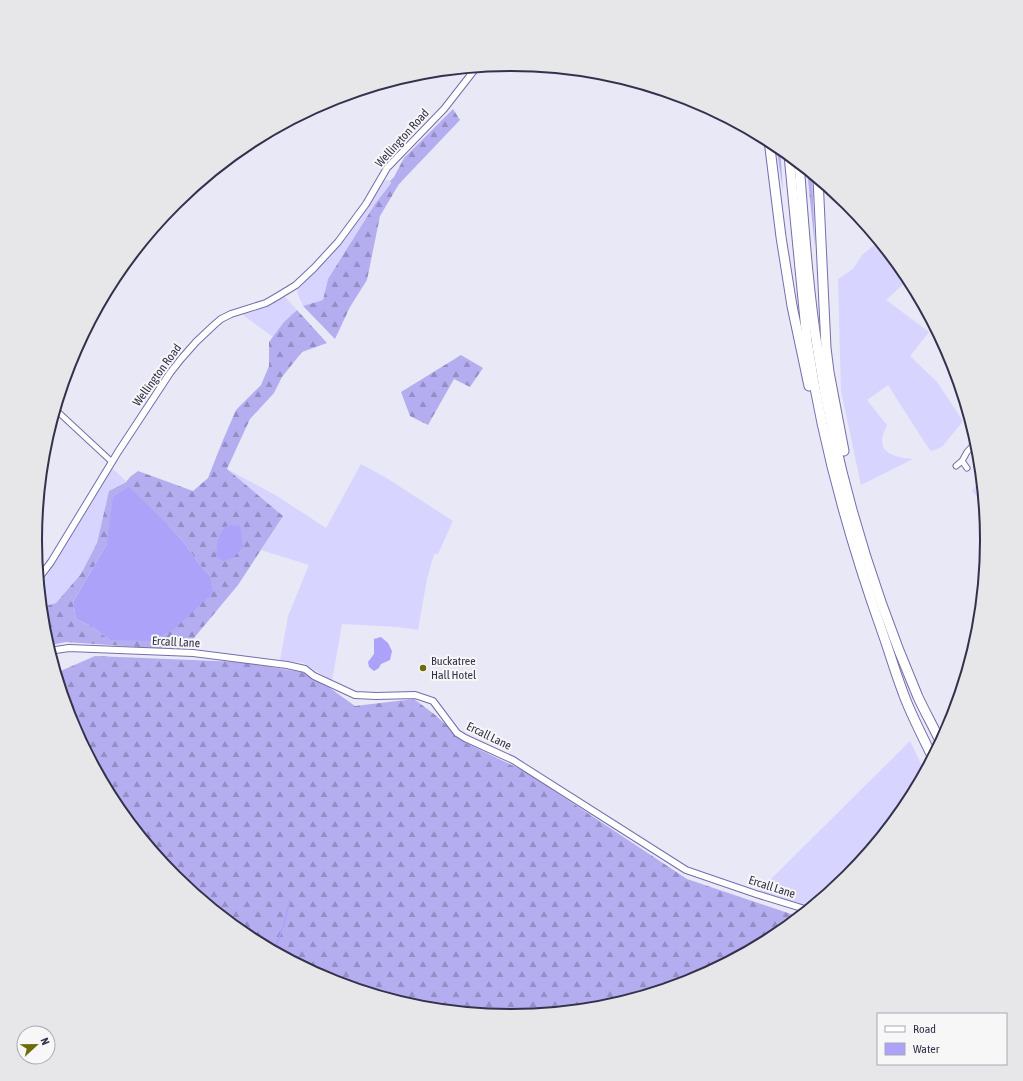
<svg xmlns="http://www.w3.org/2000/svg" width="1023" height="1081" viewBox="0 0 1023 1081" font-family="'Asap Condensed',sans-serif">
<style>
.grass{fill:#d7d5ff}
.forest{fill:url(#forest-firs);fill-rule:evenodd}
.water{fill:#aca2fa}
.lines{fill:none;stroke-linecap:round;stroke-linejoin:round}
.stream{stroke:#aca2fa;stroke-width:1.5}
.minor-casing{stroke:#746dad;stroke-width:7}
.tertiary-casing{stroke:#746dad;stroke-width:8}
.motorway-casing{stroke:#746dad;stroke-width:11}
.minor{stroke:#fff;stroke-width:5}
.tertiary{stroke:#fff;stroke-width:6}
.motorway{stroke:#fff;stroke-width:9}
.poi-dot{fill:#6e6c0a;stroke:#f7f7f7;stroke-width:1.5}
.labels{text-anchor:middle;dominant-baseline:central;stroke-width:4;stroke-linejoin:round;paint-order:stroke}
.street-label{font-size:12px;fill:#34314d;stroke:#f7f7f7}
.poi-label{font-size:12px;fill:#34314d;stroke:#f7f7f7;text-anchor:start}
.rim{fill:none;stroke:#34314d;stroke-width:2}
</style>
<defs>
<pattern id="forest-firs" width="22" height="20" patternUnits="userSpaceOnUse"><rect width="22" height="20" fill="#b4aef0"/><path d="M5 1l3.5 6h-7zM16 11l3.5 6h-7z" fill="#938ec5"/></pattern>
</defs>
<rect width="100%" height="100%" fill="#e8e8f6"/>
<g class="grass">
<path d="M 385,180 L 390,181 L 391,182 L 375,204 L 328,279 L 323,300 L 303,306 L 297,292 L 299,287 L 345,238 Z"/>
<path d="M 879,241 L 909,279 L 886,300 L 929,332 L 910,356 L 937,382 L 963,421 L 942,447 L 931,451 L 925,443 L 888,385 L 867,400 L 887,425 C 885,430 882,436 882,441 C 882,456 902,458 913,459 L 861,485 L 841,391 L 838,279 L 853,269 L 862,255 Z"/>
<path d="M 285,297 L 297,310 L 284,322 L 273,337 L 242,314 L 260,309 Z"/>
<path d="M 361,464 L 385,477 L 453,521 L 438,554 L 434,554 L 427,579 L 418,630 L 398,627 L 342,624 L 332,681 L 304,663 L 280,660 L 288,616 L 309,565 L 261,550 L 283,516 L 227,469 L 277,496 L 326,528 Z"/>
<path d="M 112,468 L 126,481 L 109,491 L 97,543 L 81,574 L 56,603 L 42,607 L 40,587 Z"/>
<path d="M 982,477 L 984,502 L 980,500 L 972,491 Z"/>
<path d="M 910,741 L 925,772 L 908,805 L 848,878 L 810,909 L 756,894 Z"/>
</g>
<g class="forest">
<path d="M 652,87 L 672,94 L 653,94 Z"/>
<path d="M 453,109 L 460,120 L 399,184 L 380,216 L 367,280 L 350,307 L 335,339 L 303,306 L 323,300 L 328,279 L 375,204 L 391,183 L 390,181 L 394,177 L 404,158 Z"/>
<path d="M 776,144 L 780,147 L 783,191 Z"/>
<path d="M 807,170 L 812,174 L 815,248 Z"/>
<path d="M 297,310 L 327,343 L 302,352 L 282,377 L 274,393 L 250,419 L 227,469 L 283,516 L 238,585 L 184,650 L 65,642 L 48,646 L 44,633 L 42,607 L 56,603 L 81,574 L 97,543 L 109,491 L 126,482 L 130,477 L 138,471 L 193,491 L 208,478 L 223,440 L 236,410 L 261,385 L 269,366 L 269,342 L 284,322 ZM 168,525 L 186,545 L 199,564 L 210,576 L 110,640 L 91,626 L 76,619 L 73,602 L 107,544 Z"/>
<path d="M 461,355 L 483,368 L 470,387 L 454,379 L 428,425 L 410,416 L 401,392 Z"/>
<path d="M 95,656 L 241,662 L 301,672 L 323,683 L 355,706 L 414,699 L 434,714 L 466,743 L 524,771 L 687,879 L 800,917 L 776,937 L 694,981 L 604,1008 L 511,1017 L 418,1008 L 329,981 L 247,937 L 174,877 L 115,805 L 71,723 L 56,673 Z"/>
</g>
<g class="water">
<path d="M 129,487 L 168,525 L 186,545 L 199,564 L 210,576 L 213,593 L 174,629 L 152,641 L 110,640 L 91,626 L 76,619 L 73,602 L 107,544 L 113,497 Z"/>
<path d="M 232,525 L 240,526 L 243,547 L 233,558 L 223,561 L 216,557 C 217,544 217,536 226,526 Z"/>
<path d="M 381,637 L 388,643 L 392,651 L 390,660 L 381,664 L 379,668 L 374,671 L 369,667 L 368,662 L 374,654 L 374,639 Z"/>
</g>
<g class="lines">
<path class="stream" d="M 274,951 L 283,927 L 290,900"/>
<defs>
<g id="minor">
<path d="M 56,410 L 112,462"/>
<path d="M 962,461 L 967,468"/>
<path d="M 956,466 L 962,461 L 967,452 L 977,441"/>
</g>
<g id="tertiary">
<path d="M 39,578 L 51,562 L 118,452 L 170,373 L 181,359 L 196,342 L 214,325 L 221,319 L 231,314 L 266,303 L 278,296 L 296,285 L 314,268 L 338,242 L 366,204 L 387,168 L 444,109 L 476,68"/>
<path d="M 49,651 L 69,648 L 193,653 L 287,665 L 305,669 L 314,676 L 355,695 L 376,696 L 415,695 L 433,701 L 457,733 L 465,738 L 513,760 L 686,870 L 756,894 L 808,910"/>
</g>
<g id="motorway">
<path d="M 769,140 L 781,237 L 792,306 L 809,386"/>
<path d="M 789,155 L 807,341 C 822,441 849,539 883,634 C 891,657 898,681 907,703 C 915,722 924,740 933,758"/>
<path d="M 799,163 C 804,226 808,290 818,352 C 836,470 871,587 918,697 C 925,712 934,728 941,743"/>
<path d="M 818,178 L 826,348 L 829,372 L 844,451"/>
</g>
</defs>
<use href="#minor" class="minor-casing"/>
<use href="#tertiary" class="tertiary-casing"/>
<use href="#motorway" class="motorway-casing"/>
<use href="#minor" class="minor"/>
<use href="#tertiary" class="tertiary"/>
<use href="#motorway" class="motorway"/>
</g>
<circle class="poi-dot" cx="423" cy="668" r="4"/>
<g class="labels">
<g class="street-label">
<text transform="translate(402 138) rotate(-48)">Wellington Road</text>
<text transform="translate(157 375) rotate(-54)">Wellington Road</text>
<text transform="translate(176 642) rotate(3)">Ercall Lane</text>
<text transform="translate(489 736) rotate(26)">Ercall Lane</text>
<text transform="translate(772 887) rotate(18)">Ercall Lane</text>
</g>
<g class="poi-label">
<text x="431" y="661">Buckatree<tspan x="431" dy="14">Hall Hotel</tspan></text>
</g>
</g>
<path d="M0 0H1023V1081H0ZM42 540a469 469 0 1 1 938 0a469 469 0 1 1-938 0Z" fill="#e7e7e9" fill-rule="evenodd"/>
<path class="rim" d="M42 540a469 469 0 1 1 938 0a469 469 0 1 1-938 0Z"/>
<rect x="877" y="1013" width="130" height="52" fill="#f7f7f7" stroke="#a9a8b3"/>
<rect x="885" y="1026" width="20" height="6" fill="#ffffff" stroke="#a9a8b3"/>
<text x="913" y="1033" font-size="12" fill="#34314d">Road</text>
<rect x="885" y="1043" width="20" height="12" fill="#aca2fa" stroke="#a9a8b3"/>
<text x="913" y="1053" font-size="12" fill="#34314d">Water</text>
<g transform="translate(36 1045) rotate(68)"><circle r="19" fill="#f7f7f7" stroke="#a9a8b3"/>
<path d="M0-3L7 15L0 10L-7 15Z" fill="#6e6c0a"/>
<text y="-6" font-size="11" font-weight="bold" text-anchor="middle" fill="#34314d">N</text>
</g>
</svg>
